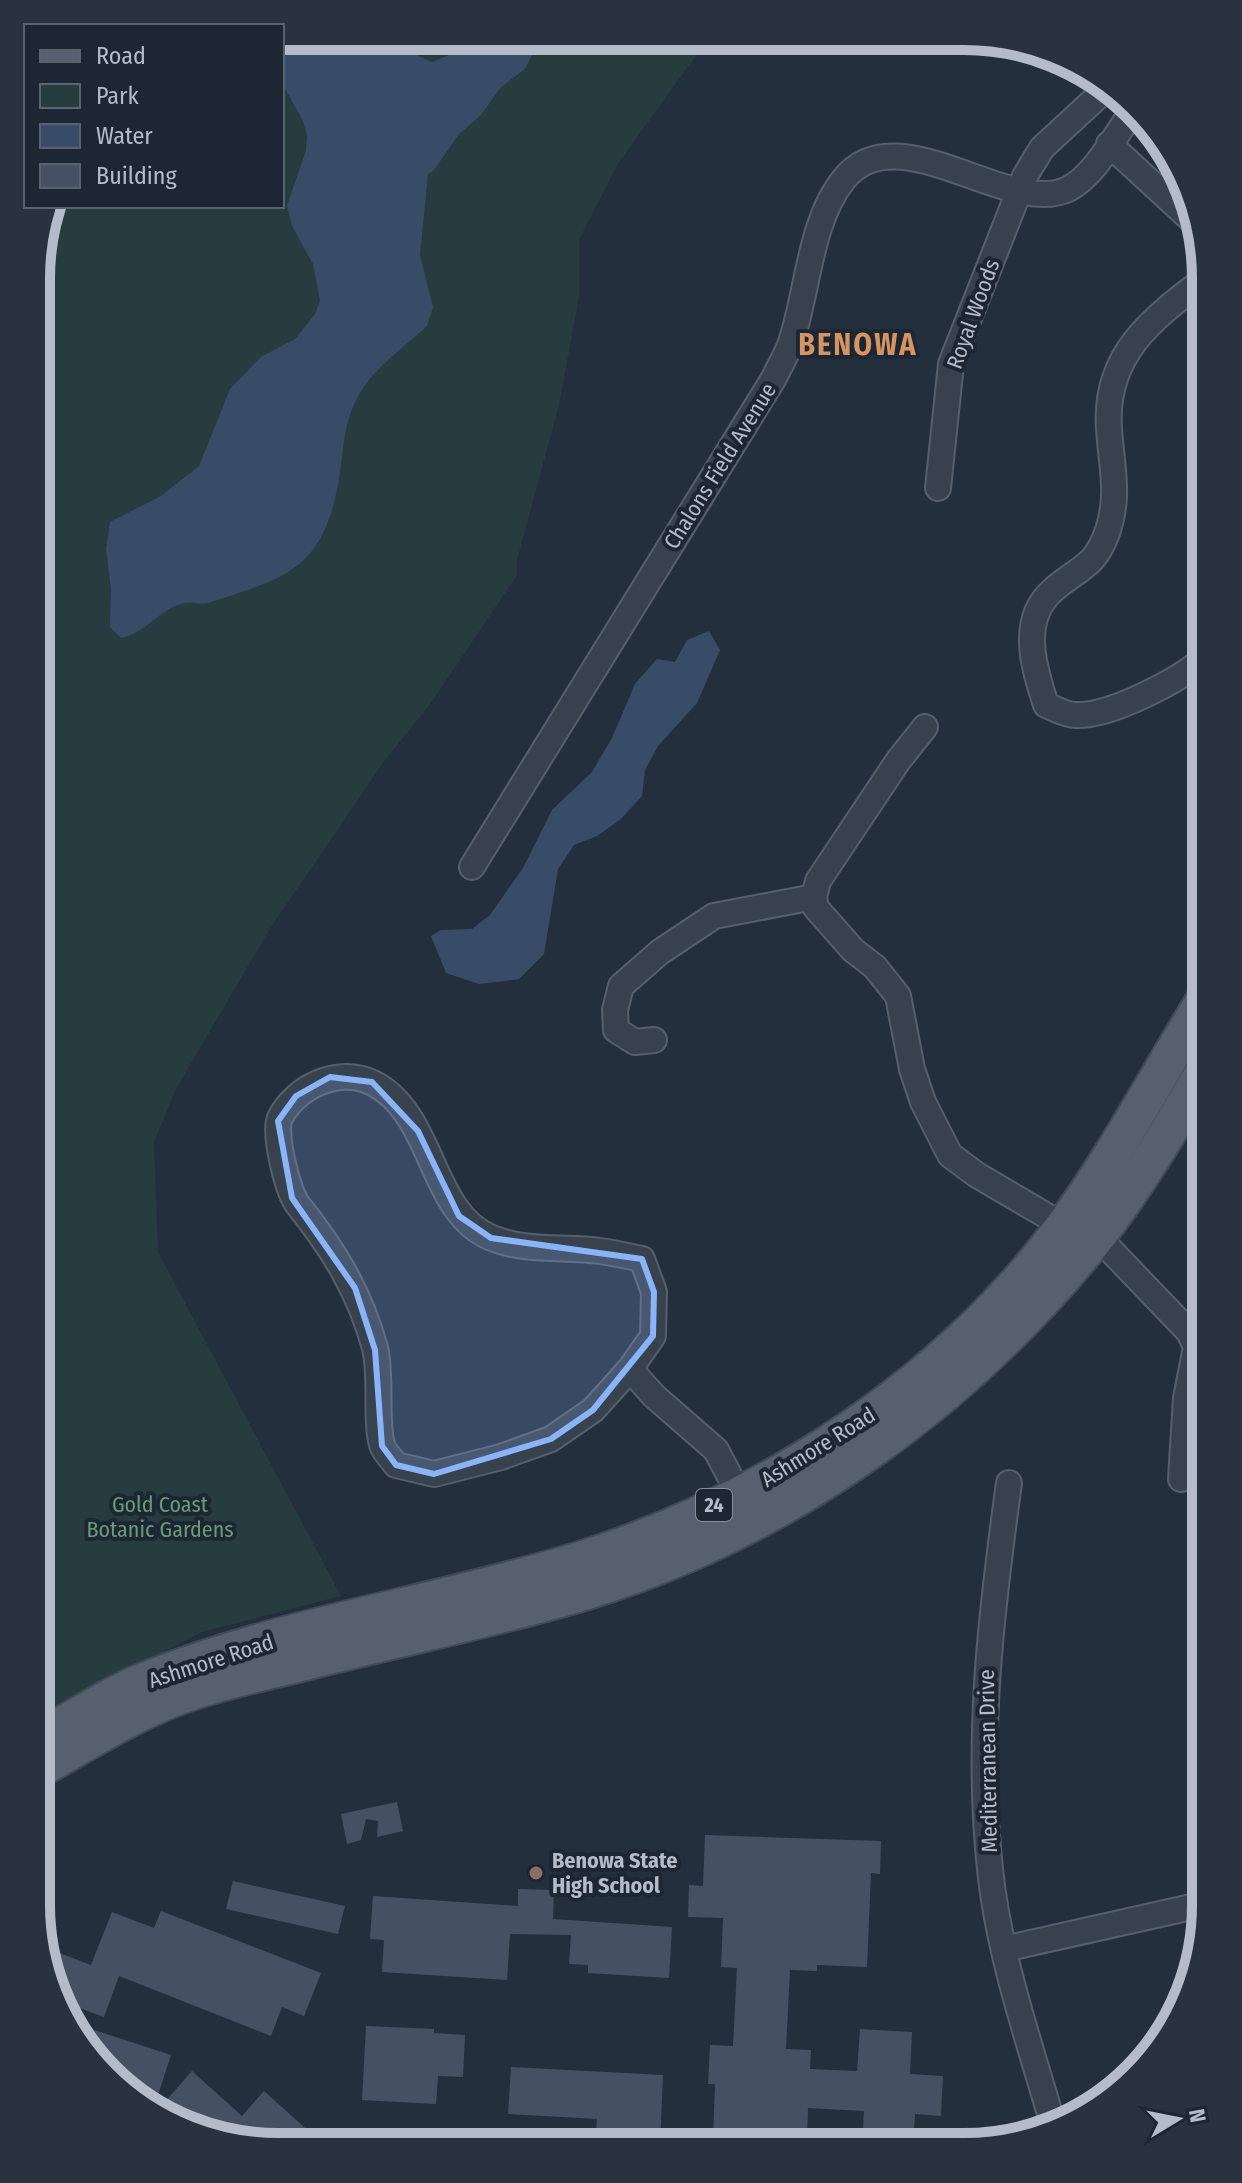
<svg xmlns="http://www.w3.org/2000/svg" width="1242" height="2183" viewBox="0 0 1242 2183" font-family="'Fira Sans Condensed',sans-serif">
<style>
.green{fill:#263c3f}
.water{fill:#394c67}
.building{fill:#455162}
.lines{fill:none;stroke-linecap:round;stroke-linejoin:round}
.street-casing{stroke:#565f6c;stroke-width:28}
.primary-casing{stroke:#414a57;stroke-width:40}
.street{stroke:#38414e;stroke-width:24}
.primary{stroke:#56606e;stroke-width:36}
.marked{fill:#8ab4f8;fill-opacity:0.2;stroke:#8ab4f8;stroke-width:6;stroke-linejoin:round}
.education-dot{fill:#8d6e63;stroke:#1d2633;stroke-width:3}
.labels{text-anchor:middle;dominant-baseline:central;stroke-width:8;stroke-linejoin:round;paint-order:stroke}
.shield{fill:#1d2633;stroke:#878f9c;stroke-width:2}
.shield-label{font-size:20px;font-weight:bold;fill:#b4bcc9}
.street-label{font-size:22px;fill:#b4bcc9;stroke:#1d2633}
.park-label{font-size:22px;fill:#6b9a76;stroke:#1d2633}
.poi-label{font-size:22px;font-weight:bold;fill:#b4bcc9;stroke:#1d2633;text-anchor:start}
.district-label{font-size:30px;font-weight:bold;letter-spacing:2px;fill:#d59563;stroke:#1d2633}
.rim{fill:none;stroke:#b4bcc9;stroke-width:10}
</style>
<rect width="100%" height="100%" fill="#242f3e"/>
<path class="green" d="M 282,36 L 708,39 L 617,165 L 579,240 L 579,297 L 559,405 L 517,560 L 517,575 L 431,703 L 385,760 L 269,930 L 176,1089 L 154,1142 L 158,1252 L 341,1596 L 202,1632 L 36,1717 L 38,247 L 51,206 L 282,206 Z"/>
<g class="water">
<path d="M 282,36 L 374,37 L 393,52 L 407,51 L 432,62 L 456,52 L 459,42 L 480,37 L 534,38 L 535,49 L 525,69 L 501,87 L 481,115 L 459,134 L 434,170 L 428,174 L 420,255 L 433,307 L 427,326 C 401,350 366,373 353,407 C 343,430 343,455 339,479 C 323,570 288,577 208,603 C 200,605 192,601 184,603 C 160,608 145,634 121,638 L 110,627 L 111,588 L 106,549 L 110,522 L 161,496 L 199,466 L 230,389 L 261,357 L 295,339 L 315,314 L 320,301 L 313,264 L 292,226 L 287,205 L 306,151 L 307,136 L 303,121 L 282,83 Z"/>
<path d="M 709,631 L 720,650 L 697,703 L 658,746 L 645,770 L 642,796 L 621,819 L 597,836 L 574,845 L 558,869 L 544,954 L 519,979 L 479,984 L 446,973 L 431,936 L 441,930 L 472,929 L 490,915 L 523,868 L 552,810 L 592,772 L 612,738 L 635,684 L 657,659 L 675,662 L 687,640 Z"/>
</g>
<g class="building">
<path d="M 397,1802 L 403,1831 L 377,1837 L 378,1821 L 366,1819 L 361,1840 L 347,1844 L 341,1814 Z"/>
<path d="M 705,1835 L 881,1841 L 880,1874 L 871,1873 L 867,1967 L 817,1965 L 817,1971 L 790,1970 L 786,2049 L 811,2050 L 810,2069 L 857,2071 L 860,2029 L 912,2032 L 910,2074 L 943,2076 L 941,2116 L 915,2114 L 913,2147 L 862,2147 L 864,2111 L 808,2108 L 807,2141 L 713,2137 L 715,2084 L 708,2084 L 710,2045 L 733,2046 L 737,1968 L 721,1967 L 723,1918 L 688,1917 L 689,1885 L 703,1886 Z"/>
<path d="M 233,1881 L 345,1906 L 338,1934 L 226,1909 Z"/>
<path d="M 518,1889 L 554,1890 L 553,1919 L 672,1927 L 669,1978 L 588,1973 L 588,1965 L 569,1964 L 571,1935 L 510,1934 L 507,1980 L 382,1972 L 384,1940 L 370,1939 L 373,1896 L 518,1906 Z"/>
<path d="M 161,1911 L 321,1973 L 304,2016 L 282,2007 L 271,2036 L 119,1976 L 104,2017 L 61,2001 L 49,1983 L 45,1959 L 49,1949 L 91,1965 L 112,1912 L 154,1928 Z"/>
<path d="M 76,2024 L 171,2055 L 158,2095 L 114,2080 Z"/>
<path d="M 366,2026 L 434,2029 L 434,2033 L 465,2035 L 463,2077 L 438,2076 L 436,2104 L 362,2100 Z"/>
<path d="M 511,2067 L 663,2075 L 660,2146 L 595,2146 L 597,2119 L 508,2114 Z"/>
<path d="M 192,2071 L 242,2116 L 264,2091 L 324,2145 L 246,2145 L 172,2122 L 156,2112 Z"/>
</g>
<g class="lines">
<defs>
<g id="street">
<path d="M 1109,144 L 1197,225"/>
<path d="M 938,488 L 951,364 L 1025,176 L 1042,148 L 1107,88"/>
<path d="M 1206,657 C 1180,680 1110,717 1075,715 C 1066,715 1054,708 1046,705 C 1034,668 1019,621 1052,591 C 1078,567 1095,569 1108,530 C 1120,494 1111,464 1109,428 C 1104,354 1153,318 1206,278"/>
<path d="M 925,727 L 898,761 L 818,881 L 814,897 L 816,908 L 853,950 L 875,967 L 898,996 L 912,1069 L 923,1102 L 950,1155 L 977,1175 L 1064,1226"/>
<path d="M 472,867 L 774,378 C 779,367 786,356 790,345 C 808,294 809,222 844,179 C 897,112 1010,218 1068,189 C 1096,175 1114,136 1133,111"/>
<path d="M 1184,1033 L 1206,1045"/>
<path d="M 654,1040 L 635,1042 L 616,1030 L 615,1010 L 621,986 L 660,952 L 714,916 L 814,897"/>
<path d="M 1097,1236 L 1189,1332 L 1196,1347 L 1186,1398 L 1181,1479"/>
<path d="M 630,1369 L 593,1410 L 551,1439 L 501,1457 L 434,1474 L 396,1465 C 392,1459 384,1452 382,1445 C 375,1420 382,1378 375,1348 C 360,1293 334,1250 298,1205 C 288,1193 273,1133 280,1118 C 295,1087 339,1066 373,1083 C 435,1114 429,1213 492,1238 C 526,1252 565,1246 600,1251 C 614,1253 628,1256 642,1259 L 654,1292 L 653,1336 L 630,1369 L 654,1396 L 716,1450 L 739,1494"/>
<path d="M 1009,1483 C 991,1614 976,1737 990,1869 C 999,1957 1030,2044 1054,2128"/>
<path d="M 1004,1949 L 1205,1904"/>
</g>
<g id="primary">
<path d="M 36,1740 C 71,1721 107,1696 144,1681 C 283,1625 434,1605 577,1561 C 767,1502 945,1386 1064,1226 C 1117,1154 1158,1074 1206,998"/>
<path d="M 36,1771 C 81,1746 126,1717 174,1698 C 214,1683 256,1674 297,1664 C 393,1639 492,1620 587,1591 C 788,1529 967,1400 1098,1235 C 1139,1183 1172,1126 1206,1068"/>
</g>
</defs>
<use href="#street" class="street-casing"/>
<use href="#primary" class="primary-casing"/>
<use href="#street" class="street"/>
<use href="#primary" class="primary"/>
</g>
<path class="marked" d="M 330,1077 L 372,1082 L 418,1131 L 459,1216 L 491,1238 L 642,1259 L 654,1292 L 653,1336 L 593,1410 L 551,1439 L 434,1474 L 396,1465 L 382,1446 L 375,1350 L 355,1288 L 292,1198 L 278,1121 L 296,1096 Z"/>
<circle class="education-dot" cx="536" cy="1873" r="8"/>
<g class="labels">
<rect class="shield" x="696" y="1489" width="36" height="32" rx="6"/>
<g class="shield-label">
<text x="714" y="1505">24</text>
</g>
<g class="street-label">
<text transform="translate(973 314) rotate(-70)">Royal Woods</text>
<text transform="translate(720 466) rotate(-58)">Chalons Field Avenue</text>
<text transform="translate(818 1447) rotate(-32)">Ashmore Road</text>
<text transform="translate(211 1661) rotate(-18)">Ashmore Road</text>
<text transform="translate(988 1761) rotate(-91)">Mediterranean Drive</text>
</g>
<g class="park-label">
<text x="160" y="1504">Gold Coast<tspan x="160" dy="25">Botanic Gardens</tspan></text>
</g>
<g class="poi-label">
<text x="552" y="1860">Benowa State<tspan x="552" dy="25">High School</tspan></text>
</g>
<g class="district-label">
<text x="858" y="345">BENOWA</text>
</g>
</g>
<path d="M0 0H1242V2183H0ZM278 50H964A228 228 0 0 1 1192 278V1905A228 228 0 0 1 964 2133H278A228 228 0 0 1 50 1905V278A228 228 0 0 1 278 50Z" fill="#29323f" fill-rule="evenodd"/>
<path class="rim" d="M278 50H964A228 228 0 0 1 1192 278V1905A228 228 0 0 1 964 2133H278A228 228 0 0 1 50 1905V278A228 228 0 0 1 278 50Z"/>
<rect x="24" y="24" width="260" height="184" fill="#1d2633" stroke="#59626f" stroke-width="2"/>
<rect x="40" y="50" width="40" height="12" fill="#56606e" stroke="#59626f" stroke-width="2"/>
<text x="96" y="64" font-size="24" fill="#b4bcc9">Road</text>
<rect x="40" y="84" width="40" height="24" fill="#263c3f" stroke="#59626f" stroke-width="2"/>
<text x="96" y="104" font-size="24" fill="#b4bcc9">Park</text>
<rect x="40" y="124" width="40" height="24" fill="#394c67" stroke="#59626f" stroke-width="2"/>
<text x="96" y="144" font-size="24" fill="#b4bcc9">Water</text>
<rect x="40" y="164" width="40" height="24" fill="#455162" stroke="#59626f" stroke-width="2"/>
<text x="96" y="184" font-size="24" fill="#b4bcc9">Building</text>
<g transform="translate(1178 2119) rotate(80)" stroke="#1d2633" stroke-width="6" paint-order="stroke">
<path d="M0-6L14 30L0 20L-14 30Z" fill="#b4bcc9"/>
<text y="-12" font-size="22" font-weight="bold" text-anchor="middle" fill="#b4bcc9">N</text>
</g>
</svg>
